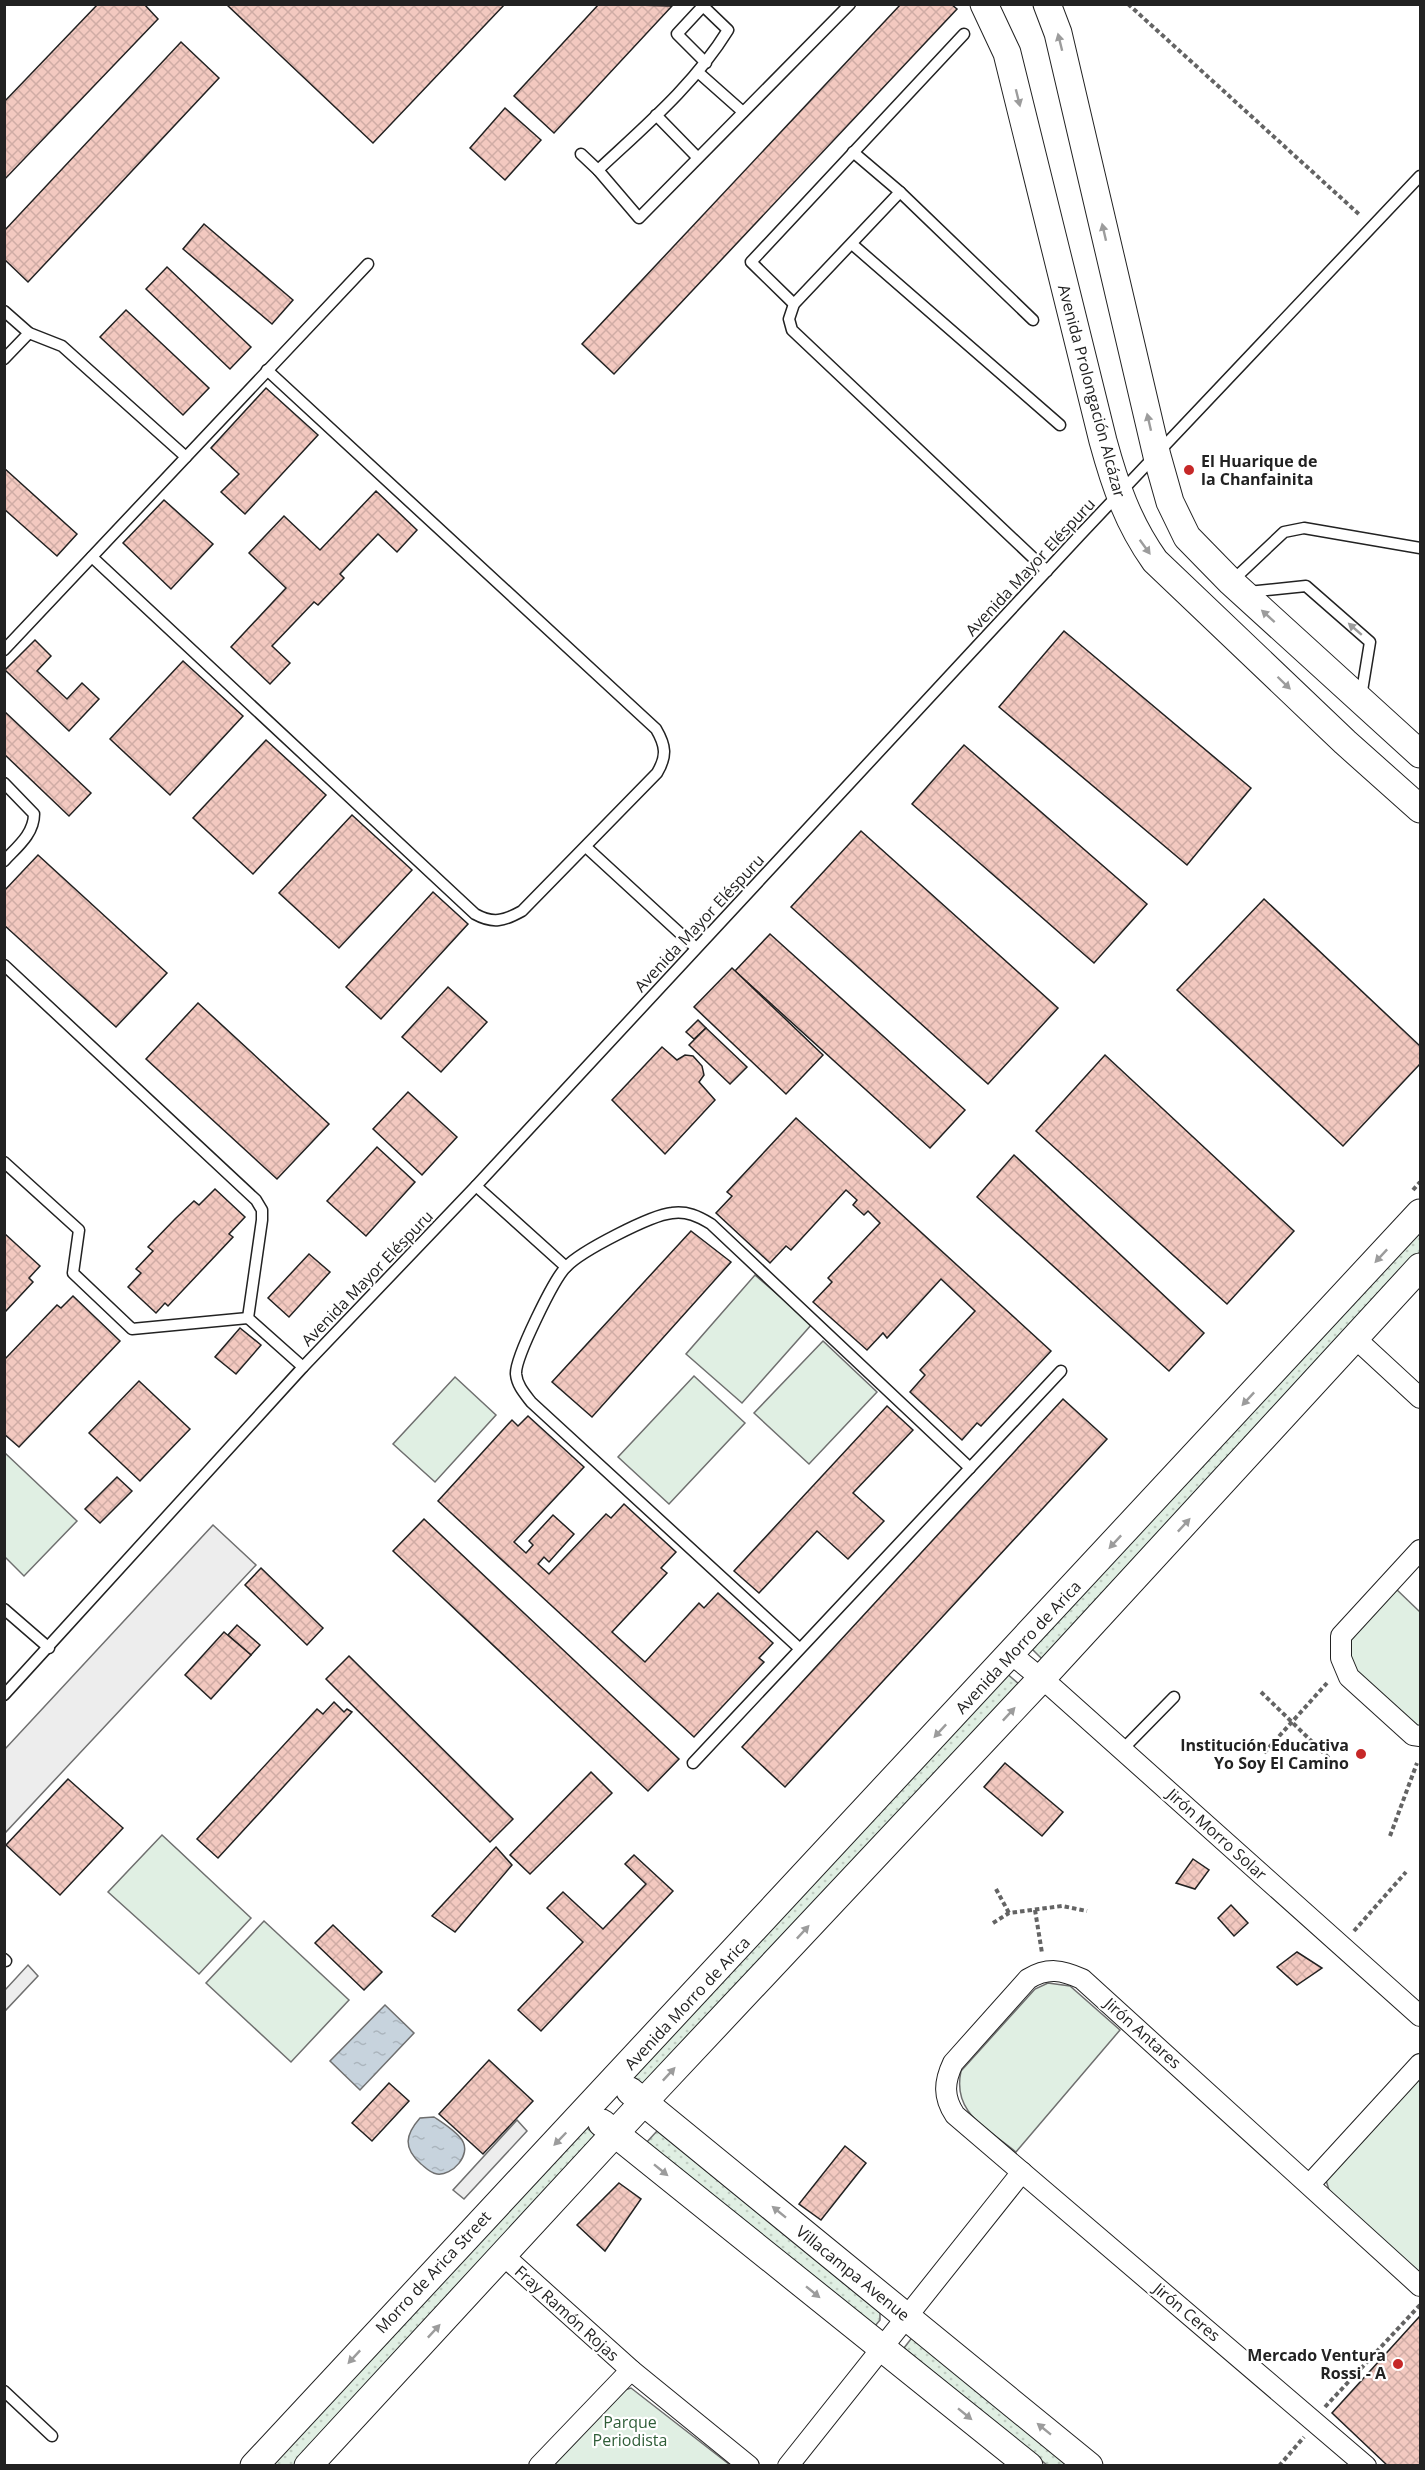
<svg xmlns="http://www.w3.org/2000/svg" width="1425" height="2470" viewBox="0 0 1425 2470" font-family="'Open Sans',sans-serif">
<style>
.grass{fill:url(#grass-dots);stroke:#6f6f6f;stroke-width:1.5}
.green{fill:#e0efe3;stroke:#6f6f6f;stroke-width:1.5}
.parking{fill:#ededed;stroke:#6f6f6f;stroke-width:1.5}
.water{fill:url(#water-ripples);stroke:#6f6f6f;stroke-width:1.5}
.building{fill:url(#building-cross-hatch);stroke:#222;stroke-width:1.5}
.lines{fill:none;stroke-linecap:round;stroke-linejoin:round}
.lane-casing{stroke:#222;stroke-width:13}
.street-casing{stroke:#222;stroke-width:22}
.secondary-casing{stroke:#222;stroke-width:29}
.path{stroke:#646464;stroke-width:4;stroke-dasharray:4.5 3;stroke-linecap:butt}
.lane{stroke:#fff;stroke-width:10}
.street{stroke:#fff;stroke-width:20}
.secondary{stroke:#fff;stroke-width:27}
.oneway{fill:#9c9c9c}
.poi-dot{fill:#c62828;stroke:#fff;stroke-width:2}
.labels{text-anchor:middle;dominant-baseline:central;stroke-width:4.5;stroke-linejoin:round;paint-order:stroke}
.street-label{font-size:16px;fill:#222;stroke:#fff}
.poi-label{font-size:16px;font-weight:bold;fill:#222;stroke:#fff;text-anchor:end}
.park-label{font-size:16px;fill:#2f5e38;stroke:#fff}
</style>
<defs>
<pattern id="grass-dots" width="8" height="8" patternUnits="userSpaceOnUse" patternTransform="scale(1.5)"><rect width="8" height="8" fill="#e0efe3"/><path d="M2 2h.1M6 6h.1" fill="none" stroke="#c0cdc2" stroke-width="1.8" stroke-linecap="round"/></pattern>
<pattern id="water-ripples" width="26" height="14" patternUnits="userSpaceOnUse" patternTransform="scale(1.5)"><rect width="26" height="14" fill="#c7d3dd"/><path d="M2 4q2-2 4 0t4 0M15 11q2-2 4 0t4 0" fill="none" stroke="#abb5bd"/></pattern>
<pattern id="building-cross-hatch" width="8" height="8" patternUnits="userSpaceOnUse" patternTransform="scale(1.5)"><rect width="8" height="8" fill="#f3c9c0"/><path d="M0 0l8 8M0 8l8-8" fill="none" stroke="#d0aca5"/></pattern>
</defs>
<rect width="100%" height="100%" fill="#fff"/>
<g class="grass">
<path d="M 1420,1226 L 1420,1252 L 1042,1659 L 1030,1647 Z"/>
<path d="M 1005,1672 L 1019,1684 L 645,2087 L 629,2076 Z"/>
<path d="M 586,2127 L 600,2140 L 294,2465 L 271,2466 Z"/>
<path d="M 657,2131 L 880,2313 L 880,2320 L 875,2326 L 867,2325 L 647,2142 Z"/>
<path d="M 914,2335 L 1073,2465 L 1047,2465 L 904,2348 Z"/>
</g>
<g class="green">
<path d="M 755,1275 L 812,1324 L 742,1403 L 686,1354 Z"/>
<path d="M 823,1341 L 877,1392 L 809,1464 L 754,1413 Z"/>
<path d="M 694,1376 L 745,1423 L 669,1504 L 618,1457 Z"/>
<path d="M 455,1377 L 496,1415 L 435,1482 L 393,1444 Z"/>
<path d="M 5,1453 L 77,1521 L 24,1576 L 5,1557 Z"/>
<path d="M 1395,1588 L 1420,1612 L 1420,1732 L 1353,1674 L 1347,1638 Z"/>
<path d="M 162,1835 L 251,1918 L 199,1974 L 108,1892 Z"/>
<path d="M 264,1921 L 349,2000 L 291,2062 L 206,1983 Z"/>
<path d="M 1048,1983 L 1070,1986 L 1120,2030 L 1016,2152 C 986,2127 952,2113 961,2071 L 1035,1989 Z"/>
<path d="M 1420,2074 L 1420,2275 L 1329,2190 L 1325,2177 Z"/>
<path d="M 631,2388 L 730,2465 L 550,2466 L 618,2392 Z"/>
</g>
<g class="parking">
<path d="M 213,1525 L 256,1565 L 5,1833 L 5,1749 Z"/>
<path d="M 28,1965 L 38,1976 L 5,2011 L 5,1990 Z"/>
<path d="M 517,2120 L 527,2131 L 464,2199 L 453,2190 Z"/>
</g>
<g class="water">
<path d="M 385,2005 L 414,2033 L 360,2090 L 330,2061 Z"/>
<path d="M 434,2117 C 443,2123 456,2131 462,2140 C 472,2155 452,2176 437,2174 C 430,2173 426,2168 421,2164 C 403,2148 405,2135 420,2118 Z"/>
</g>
<g class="building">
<path d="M 98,4 L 144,4 L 158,19 L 4,180 L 4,102 Z"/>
<path d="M 226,4 L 505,4 L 373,143 Z"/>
<path d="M 599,4 L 672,6 L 554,133 L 514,96 Z"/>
<path d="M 901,4 L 951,4 L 957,9 L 614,374 L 582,344 Z"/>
<path d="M 181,42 L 219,78 L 28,282 L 4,259 L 4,231 Z"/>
<path d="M 505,108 L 541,140 L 505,180 L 470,148 Z"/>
<path d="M 204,224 L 293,300 L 272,324 L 183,249 Z"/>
<path d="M 167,267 L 251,347 L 230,369 L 146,289 Z"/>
<path d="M 126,310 L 209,388 L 183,415 L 100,337 Z"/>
<path d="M 266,388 L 318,435 L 245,514 L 221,492 L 239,474 L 211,448 Z"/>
<path d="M 4,468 L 77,534 L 57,556 L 4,509 Z"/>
<path d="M 376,491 L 417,530 L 397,552 L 378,534 L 340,574 L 344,578 L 318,605 L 314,602 L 272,646 L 290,663 L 270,684 L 231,647 L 286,588 L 249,553 L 284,516 L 320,550 Z"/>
<path d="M 164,500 L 213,544 L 171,589 L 123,543 Z"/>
<path d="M 1064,631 L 1251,788 L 1187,865 L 999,707 Z"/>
<path d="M 35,640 L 51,656 L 37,671 L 67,699 L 82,683 L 99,699 L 69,731 L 5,670 Z"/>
<path d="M 183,661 L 243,716 L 170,795 L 110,739 Z"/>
<path d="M 4,711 L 91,793 L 69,816 L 4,754 Z"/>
<path d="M 266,740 L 326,795 L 253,874 L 193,818 Z"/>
<path d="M 964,745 L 1147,904 L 1094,963 L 912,804 Z"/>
<path d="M 352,815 L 412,870 L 339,948 L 279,893 Z"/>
<path d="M 861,831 L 1058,1008 L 988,1084 L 791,907 Z"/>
<path d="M 38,855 L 167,973 L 116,1027 L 4,925 L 4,891 Z"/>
<path d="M 433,892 L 468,924 L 381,1019 L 346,987 Z"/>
<path d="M 1264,899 L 1420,1046 L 1420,1064 L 1343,1146 L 1177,990 Z"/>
<path d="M 770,934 L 965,1110 L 930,1148 L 735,971 Z"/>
<path d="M 732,968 L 823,1055 L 786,1094 L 694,1007 Z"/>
<path d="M 448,987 L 487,1022 L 441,1072 L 402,1037 Z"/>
<path d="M 198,1003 L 329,1124 L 277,1179 L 146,1059 Z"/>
<path d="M 698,1020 L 706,1028 L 694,1039 L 686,1032 Z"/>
<path d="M 706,1028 L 747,1067 L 730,1084 L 689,1045 Z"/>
<path d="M 662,1047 L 677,1060 L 685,1055 L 693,1056 L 702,1066 L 704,1075 L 699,1082 L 715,1100 L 665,1154 L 612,1100 Z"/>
<path d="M 1105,1055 L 1294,1231 L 1227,1304 L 1036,1131 Z"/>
<path d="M 408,1092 L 457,1137 L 422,1175 L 373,1129 Z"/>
<path d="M 796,1118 L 1051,1351 L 981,1426 L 977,1423 L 962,1440 L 910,1392 L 925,1375 L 920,1370 L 975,1311 L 941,1279 L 887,1338 L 883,1333 L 867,1350 L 813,1302 L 832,1282 L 828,1278 L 880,1223 L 868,1211 L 864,1215 L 853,1205 L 857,1200 L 846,1190 L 791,1250 L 786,1246 L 770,1263 L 716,1213 L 732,1196 L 727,1192 Z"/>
<path d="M 377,1147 L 415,1182 L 366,1236 L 327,1201 Z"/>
<path d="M 1014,1155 L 1204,1333 L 1169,1371 L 977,1197 Z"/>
<path d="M 215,1189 L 245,1217 L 229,1234 L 233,1237 L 168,1306 L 165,1303 L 156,1313 L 128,1287 L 141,1273 L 136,1269 L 153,1251 L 148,1247 L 175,1219 L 194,1201 L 199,1205 Z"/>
<path d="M 691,1231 L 731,1262 L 592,1417 L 552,1382 Z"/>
<path d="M 4,1233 L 40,1266 L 29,1278 L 33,1282 L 4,1313 Z"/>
<path d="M 309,1254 L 330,1272 L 289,1317 L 268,1298 Z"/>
<path d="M 73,1296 L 120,1341 L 19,1447 L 4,1434 L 4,1360 L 57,1305 L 61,1308 Z"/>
<path d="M 240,1328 L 261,1345 L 236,1374 L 215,1357 Z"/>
<path d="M 139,1381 L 190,1429 L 140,1481 L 89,1433 Z"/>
<path d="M 1063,1399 L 1107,1439 L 785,1787 L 742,1747 Z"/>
<path d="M 887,1406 L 913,1430 L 853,1493 L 884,1521 L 848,1559 L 817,1531 L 759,1593 L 734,1571 Z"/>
<path d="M 528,1416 L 584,1467 L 514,1542 L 526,1553 L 533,1545 L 529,1541 L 553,1515 L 574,1534 L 549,1562 L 544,1557 L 538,1564 L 549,1574 L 606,1514 L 611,1518 L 624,1504 L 676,1552 L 661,1568 L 667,1573 L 612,1632 L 645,1662 L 699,1603 L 704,1608 L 718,1593 L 773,1643 L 759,1658 L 764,1662 L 694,1737 L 438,1501 L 512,1420 L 518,1426 Z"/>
<path d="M 117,1477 L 132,1491 L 100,1523 L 85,1509 Z"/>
<path d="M 424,1519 L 679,1759 L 648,1791 L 393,1551 Z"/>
<path d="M 261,1568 L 323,1628 L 307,1645 L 245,1585 Z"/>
<path d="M 237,1625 L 260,1645 L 251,1655 L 228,1635 Z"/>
<path d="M 224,1632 L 251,1655 L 211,1699 L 185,1675 Z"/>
<path d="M 349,1656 L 513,1819 L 490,1842 L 326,1679 Z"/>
<path d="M 334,1702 L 344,1712 L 347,1709 L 352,1712 L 218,1858 L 197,1839 L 317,1709 L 323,1714 Z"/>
<path d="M 1005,1763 L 1063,1812 L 1042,1836 L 984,1787 Z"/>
<path d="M 591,1772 L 612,1793 L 530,1874 L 510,1855 Z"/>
<path d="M 68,1779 L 123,1828 L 60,1895 L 6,1845 Z"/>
<path d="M 496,1847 L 512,1865 L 455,1932 L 432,1916 Z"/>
<path d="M 634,1855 L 673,1891 L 541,2031 L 518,2010 L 583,1942 L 547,1908 L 563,1892 L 603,1929 L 646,1884 L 625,1864 Z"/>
<path d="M 1193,1859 L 1209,1870 L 1195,1889 L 1176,1883 Z"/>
<path d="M 1231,1905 L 1248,1923 L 1234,1936 L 1218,1918 Z"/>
<path d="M 333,1925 L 382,1972 L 364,1990 L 315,1943 Z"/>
<path d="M 1297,1952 L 1322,1968 L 1297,1985 L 1277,1967 Z"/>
<path d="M 489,2060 L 533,2101 L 483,2154 L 439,2114 Z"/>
<path d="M 389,2083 L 409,2101 L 372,2141 L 352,2123 Z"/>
<path d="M 845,2146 L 866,2163 L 821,2220 L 799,2204 Z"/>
<path d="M 619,2183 L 641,2199 L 605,2251 L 577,2225 Z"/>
<path d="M 1420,2316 L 1420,2466 L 1388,2466 L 1332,2413 Z"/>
</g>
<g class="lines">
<defs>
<g id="lane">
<path d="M 699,73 L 743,112"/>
<path d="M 656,115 L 697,157"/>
<path d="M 853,152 L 900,192 L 1033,320"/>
<path d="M 581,154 L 598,170 L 639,218 L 850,4"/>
<path d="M 598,170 C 645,126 694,85 728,30 L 703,6 L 677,34 L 706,63"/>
<path d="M 900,192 L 794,304 L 789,319 L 792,330 L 1047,571"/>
<path d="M 852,244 L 1060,425"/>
<path d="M 794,304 L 751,262 L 964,34"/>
<path d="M 4,311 L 29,333 L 62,346 L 186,457"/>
<path d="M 4,359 L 29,333"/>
<path d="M 92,557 L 475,914 C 493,924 504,921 522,911 L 657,773 C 667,756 666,746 656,729 L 267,370"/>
<path d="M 1232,581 L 1284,532 L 1304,528 L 1420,548"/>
<path d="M 1248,592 L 1306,586 L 1370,642 L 1361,697"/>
<path d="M 4,650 L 368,264"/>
<path d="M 4,783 L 34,814 C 34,834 17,847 4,861"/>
<path d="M 586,847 L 696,948"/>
<path d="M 4,965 L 256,1200 L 262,1210 L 262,1220 L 248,1318 L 303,1367"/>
<path d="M 4,1162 L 79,1230 L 73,1273 L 132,1329 L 248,1318"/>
<path d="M 476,1186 L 566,1267"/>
<path d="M 4,1609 L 49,1648"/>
<path d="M 799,1648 L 531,1402 C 524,1393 517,1385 516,1374 C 515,1358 554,1279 566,1267 C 581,1251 651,1215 672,1213 C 687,1211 698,1216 711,1224 L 970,1468"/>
<path d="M 4,1695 L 303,1367 L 476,1186 L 1080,535 L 1420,176"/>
<path d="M 1122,1750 L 1174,1697"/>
<path d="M 693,1763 L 1061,1371"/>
<path d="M 4,1959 L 6,1961"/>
<path d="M 4,2391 L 52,2436"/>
</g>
<g id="street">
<path d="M 1355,1338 L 1420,1398"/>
<path d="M 1420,1550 L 1341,1636 L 1341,1658 L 1349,1677 L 1413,1735 L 1420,1736"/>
<path d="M 1011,1654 L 1053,1688 L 1420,2016"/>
<path d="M 1311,2183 L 1420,2064"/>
<path d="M 504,2256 L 631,2370 L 749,2466"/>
<path d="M 539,2466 L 631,2370"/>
<path d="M 788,2466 L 1022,2172"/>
<path d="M 1366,2466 L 955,2115 C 943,2097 944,2082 953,2063 L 1028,1979 C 1048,1967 1062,1970 1082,1979 L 1420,2286"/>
</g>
<g id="secondary">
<path d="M 984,4 L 1007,53 L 1103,441 C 1115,485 1128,523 1155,561 L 1345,742 L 1420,809"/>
<path d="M 1047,4 L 1058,33 L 1157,456 L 1170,502 L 1187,537 L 1231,582 L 1420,754"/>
<path d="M 630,2091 L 1089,2466"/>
<path d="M 602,2123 L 1029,2466"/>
<path d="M 254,2466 L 1420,1213"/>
<path d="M 308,2466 L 653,2092 L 1042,1678 L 1420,1267"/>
</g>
</defs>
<use href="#lane" class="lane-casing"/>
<use href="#street" class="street-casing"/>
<use href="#secondary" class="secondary-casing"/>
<g class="path">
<path d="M 1128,4 L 1361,216"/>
<path d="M 1413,1190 L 1420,1182"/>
<path d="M 1261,1692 L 1334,1763"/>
<path d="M 1264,1753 L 1327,1683"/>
<path d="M 1390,1836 L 1417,1763"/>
<path d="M 996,1889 L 1009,1913"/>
<path d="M 1035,1910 L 1042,1953"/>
<path d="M 993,1923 L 1009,1913 L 1062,1906 L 1087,1911"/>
<path d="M 1354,1931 L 1406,1872"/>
<path d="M 1325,2407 L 1420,2305"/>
<path d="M 1279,2466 L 1304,2437"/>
</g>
<use href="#lane" class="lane"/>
<use href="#street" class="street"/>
<use href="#secondary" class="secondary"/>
</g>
<defs><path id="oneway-solid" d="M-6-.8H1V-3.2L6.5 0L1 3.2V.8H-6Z" transform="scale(1.5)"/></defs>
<g class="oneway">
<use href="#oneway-solid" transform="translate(1060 42) rotate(-104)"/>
<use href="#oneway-solid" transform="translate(1018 98) rotate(76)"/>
<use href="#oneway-solid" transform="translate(1104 232) rotate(-103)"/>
<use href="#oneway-solid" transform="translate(1149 422) rotate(-103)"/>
<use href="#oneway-solid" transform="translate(1145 547) rotate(54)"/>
<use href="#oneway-solid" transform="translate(1268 616) rotate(-138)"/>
<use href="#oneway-solid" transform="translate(1355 629) rotate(-139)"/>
<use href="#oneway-solid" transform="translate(1284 683) rotate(44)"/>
<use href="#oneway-solid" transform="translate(1381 1256) rotate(133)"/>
<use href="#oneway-solid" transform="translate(1248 1399) rotate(133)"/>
<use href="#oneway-solid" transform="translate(1184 1525) rotate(-47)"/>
<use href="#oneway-solid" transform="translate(1115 1542) rotate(133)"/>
<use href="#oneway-solid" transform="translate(1009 1714) rotate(-47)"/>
<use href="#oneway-solid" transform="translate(940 1731) rotate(133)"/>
<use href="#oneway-solid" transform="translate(803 1932) rotate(-47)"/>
<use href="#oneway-solid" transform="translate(669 2074) rotate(-47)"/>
<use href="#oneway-solid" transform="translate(560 2139) rotate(134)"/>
<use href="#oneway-solid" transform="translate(661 2170) rotate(39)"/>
<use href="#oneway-solid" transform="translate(779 2212) rotate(-141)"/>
<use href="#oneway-solid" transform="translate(813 2292) rotate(39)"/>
<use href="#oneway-solid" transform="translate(434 2331) rotate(-47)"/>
<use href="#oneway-solid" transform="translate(354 2357) rotate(133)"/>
<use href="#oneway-solid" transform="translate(965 2414) rotate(39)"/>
<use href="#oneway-solid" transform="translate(1044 2429) rotate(-141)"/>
</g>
<g class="poi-dot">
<circle cx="1189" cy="470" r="6"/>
<circle cx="1361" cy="1754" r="6"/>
<circle cx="1398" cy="2364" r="6"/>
</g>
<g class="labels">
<g class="street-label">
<text transform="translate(1092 391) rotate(75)">Avenida Prolongación Alcázar</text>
<text transform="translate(1030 567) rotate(-47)">Avenida Mayor Eléspuru</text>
<text transform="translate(699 923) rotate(-47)">Avenida Mayor Eléspuru</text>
<text transform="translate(367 1278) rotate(-46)">Avenida Mayor Eléspuru</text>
<text transform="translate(1018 1647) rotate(-47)">Avenida Morro de Arica</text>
<text transform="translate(1217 1834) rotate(42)">Jirón Morro Solar</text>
<text transform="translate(687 2003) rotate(-47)">Avenida Morro de Arica</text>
<text transform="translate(1143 2033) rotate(42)">Jirón Antares</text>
<text transform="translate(433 2272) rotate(-47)">Morro de Arica Street</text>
<text transform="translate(853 2273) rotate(39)">Villacampa Avenue</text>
<text transform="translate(1187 2312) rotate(40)">Jirón Ceres</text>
<text transform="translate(567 2313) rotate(42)">Fray Ramón Rojas</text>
</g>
<g class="poi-label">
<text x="1201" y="461" text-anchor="start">El Huarique de<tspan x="1201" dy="18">la Chanfainita</tspan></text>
<text x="1349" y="1745">Institución Educativa<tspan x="1349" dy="18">Yo Soy El Camino</tspan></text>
<text x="1386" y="2355">Mercado Ventura<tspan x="1386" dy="18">Rossi - A</tspan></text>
</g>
<g class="park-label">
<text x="630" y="2422">Parque<tspan x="630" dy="18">Periodista</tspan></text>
</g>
</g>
<rect width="1425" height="2470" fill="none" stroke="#222222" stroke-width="12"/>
</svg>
